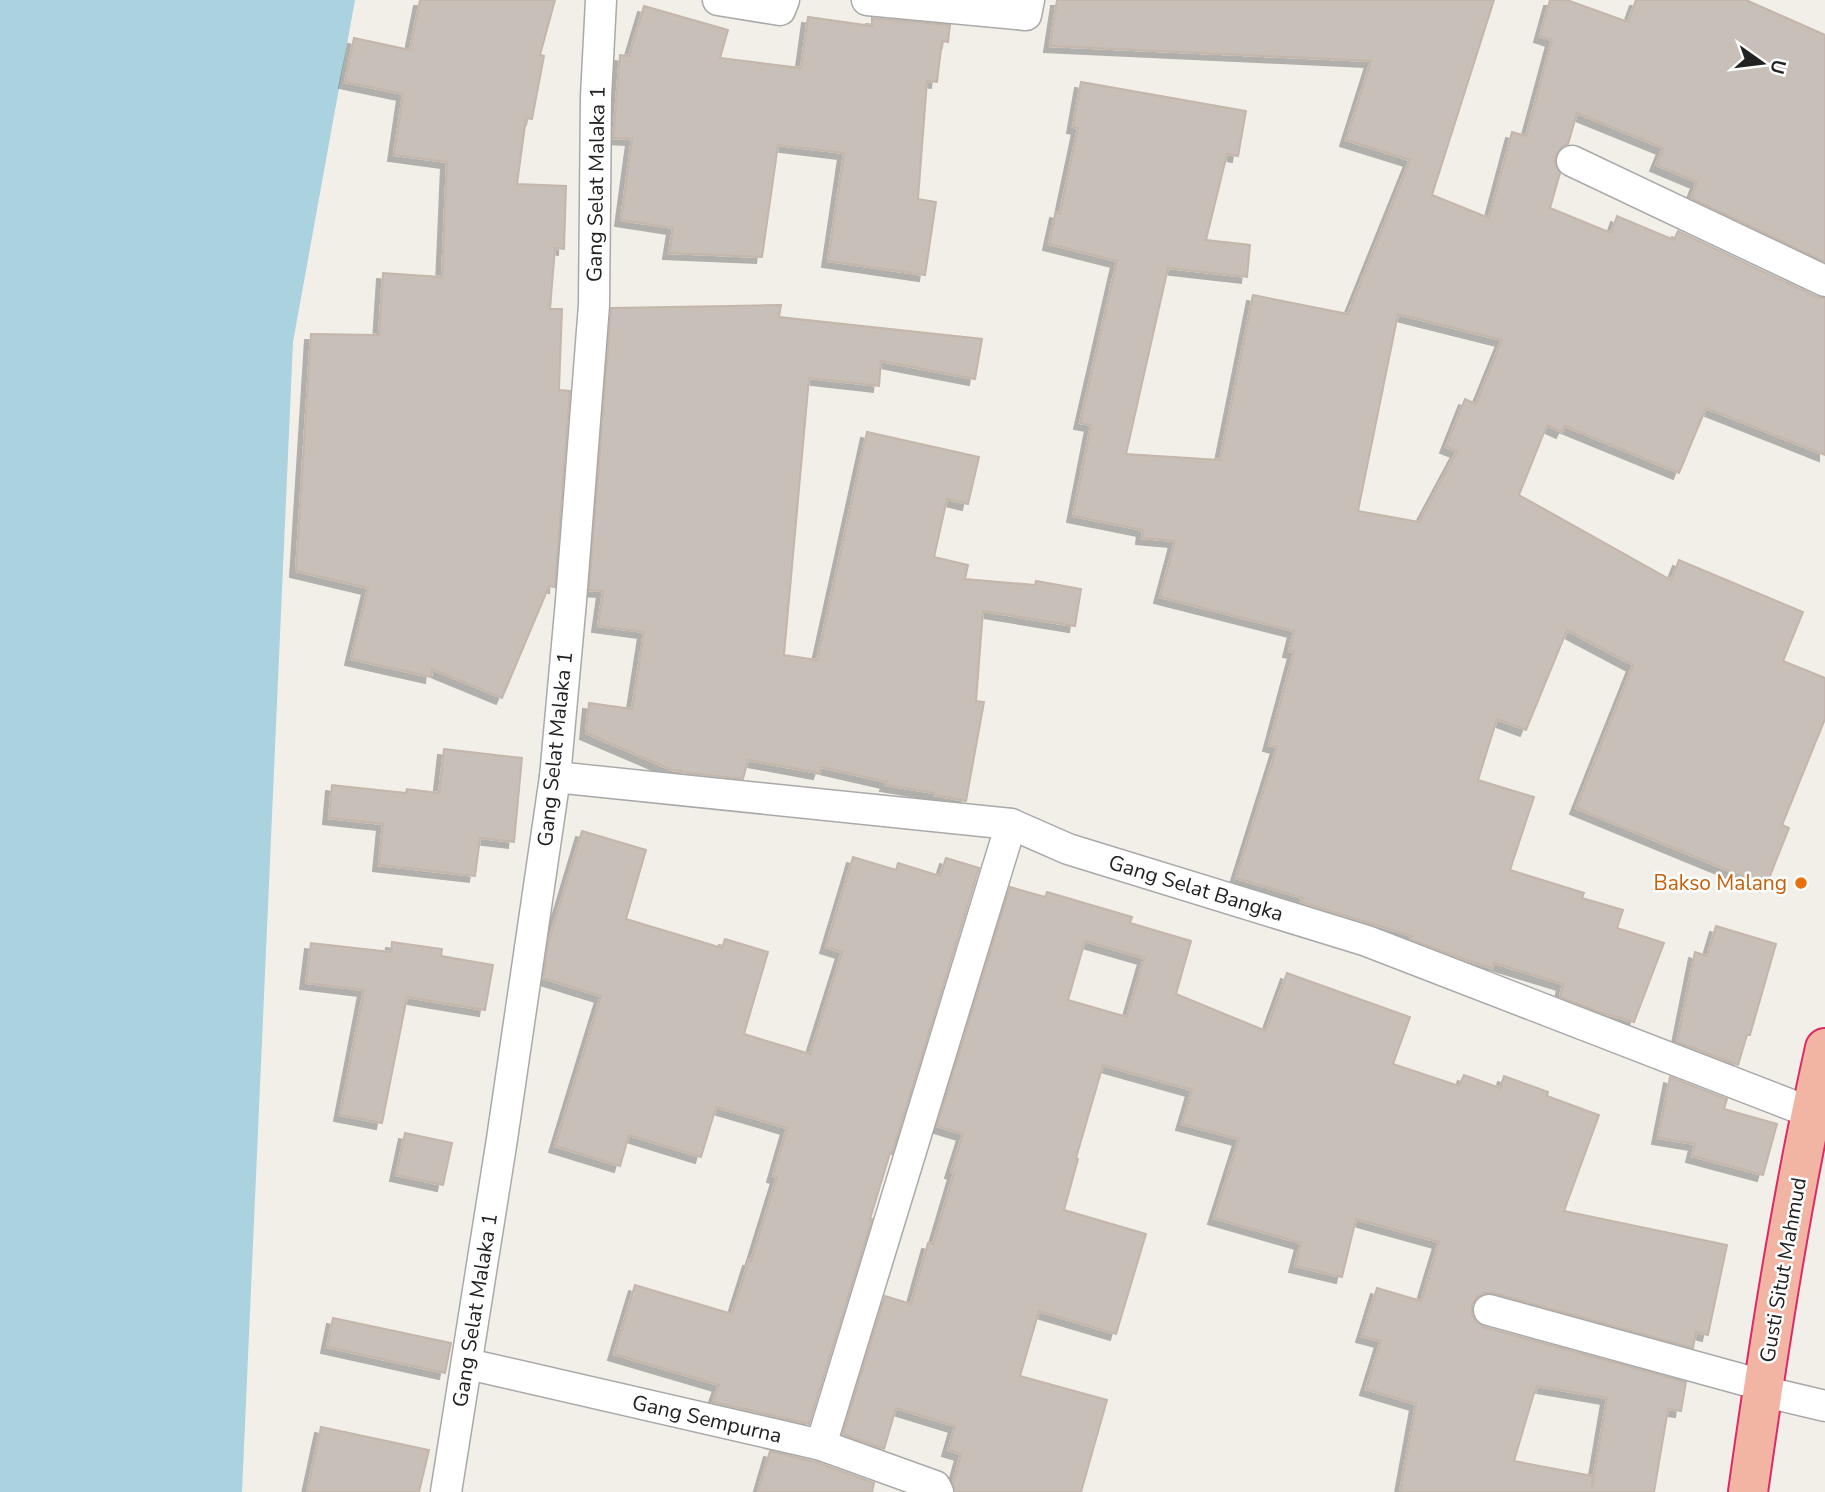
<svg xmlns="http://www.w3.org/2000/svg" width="1825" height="1492" viewBox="0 0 1825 1492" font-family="'Nunito Sans',sans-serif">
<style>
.water{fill:#aad3df}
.building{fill:#c7bfb8;stroke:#c4b6ab;stroke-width:2;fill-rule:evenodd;filter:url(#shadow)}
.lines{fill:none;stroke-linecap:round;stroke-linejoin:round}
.minor-casing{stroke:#a9a9a9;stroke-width:33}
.trunk-casing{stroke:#dc2a67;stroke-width:42}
.minor{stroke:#fff;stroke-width:30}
.trunk{stroke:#f2b4a3;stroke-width:38}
.food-dot{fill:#e8710a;stroke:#fff;stroke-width:2.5}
.labels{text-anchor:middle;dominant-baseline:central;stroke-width:5;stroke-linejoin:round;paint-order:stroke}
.street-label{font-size:21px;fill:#222;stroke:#fff}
.food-label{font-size:21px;fill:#c56008;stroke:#fff;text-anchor:end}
</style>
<defs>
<filter id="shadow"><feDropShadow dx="-6" dy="6" stdDeviation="0" flood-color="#0004"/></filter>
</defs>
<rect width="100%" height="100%" fill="#f2efe9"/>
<path class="water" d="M 0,0 L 355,0 L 293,342 L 242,1492 L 0,1492 Z"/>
<g class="building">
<path d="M 420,0 L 555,0 L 540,55 L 544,56 L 532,119 L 526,118 L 517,184 L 566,186 L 564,249 L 555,248 L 550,309 L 562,309 L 559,390 L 570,391 L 555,587 L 549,586 L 502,698 L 432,669 L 431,677 L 351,659 L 368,588 L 296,571 L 311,334 L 379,335 L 383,273 L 442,277 L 447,162 L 394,155 L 403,94 L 345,82 L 354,38 L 410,50 Z"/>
<path d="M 1057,0 L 1494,0 L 1432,195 L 1489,218 L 1512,132 L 1526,136 L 1552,40 L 1540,36 L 1550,0 L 1567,0 L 1628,22 L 1636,0 L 1746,0 L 1825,35 L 1825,262 L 1691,198 L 1697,182 L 1656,165 L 1663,148 L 1577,113 L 1568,144 L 1562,147 L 1556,154 L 1555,163 L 1560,173 L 1550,208 L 1611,233 L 1617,216 L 1674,240 L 1678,231 L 1817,297 L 1825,298 L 1825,455 L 1706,408 L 1679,473 L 1565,426 L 1562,432 L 1547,425 L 1519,495 L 1671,580 L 1679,560 L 1803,612 L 1783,661 L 1825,678 L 1825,719 L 1782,825 L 1789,828 L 1766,886 L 1576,808 L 1633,665 L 1567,630 L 1526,730 L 1497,719 L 1478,780 L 1534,797 L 1510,870 L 1584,893 L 1582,898 L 1623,910 L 1617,928 L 1664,943 L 1634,1022 L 1596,1011 L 1560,997 L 1563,984 L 1494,963 L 1492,968 L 1466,960 L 1410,939 L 1412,936 L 1301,902 L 1303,898 L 1236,878 L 1277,747 L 1269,745 L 1294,652 L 1289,651 L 1294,631 L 1160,597 L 1175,541 L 1142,538 L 1143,530 L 1073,516 L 1091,425 L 1080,423 L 1117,261 L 1049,244 L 1056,212 L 1060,213 L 1078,128 L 1073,127 L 1081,82 L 1246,111 L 1238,156 L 1227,154 L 1206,240 L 1250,245 L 1247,277 L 1168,268 L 1126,454 L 1220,460 L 1253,295 L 1348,314 L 1410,160 L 1346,140 L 1371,61 L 1050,46 ZM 1398,314 L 1502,340 L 1476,404 L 1465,399 L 1446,447 L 1457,451 L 1419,522 L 1358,511 Z"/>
<path d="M 644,6 L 728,30 L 720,58 L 801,68 L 808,17 L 872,26 L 872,18 L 950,25 L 948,42 L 942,41 L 937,82 L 927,81 L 918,199 L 936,202 L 925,275 L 828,261 L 844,153 L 778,145 L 762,257 L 669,253 L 673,228 L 621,220 L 632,139 L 613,138 L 620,55 L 629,56 Z"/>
<path d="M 781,305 L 779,317 L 982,339 L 975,379 L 881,361 L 879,386 L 809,378 L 784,655 L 817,660 L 867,432 L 979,457 L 968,504 L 947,499 L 934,557 L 968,565 L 965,579 L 1035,585 L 1036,581 L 1081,589 L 1075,626 L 983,611 L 976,701 L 984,702 L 966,801 L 934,795 L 934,793 L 886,785 L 887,782 L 821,767 L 819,773 L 748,760 L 743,779 L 680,772 L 681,771 L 672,770 L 586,733 L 589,703 L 632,709 L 644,632 L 598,626 L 603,591 L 589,590 L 611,308 Z"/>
<path d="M 444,749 L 522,758 L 514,842 L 480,838 L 475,876 L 379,865 L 383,824 L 329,818 L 332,785 L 406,793 L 407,789 L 439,793 Z"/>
<path d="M 582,831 L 646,850 L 626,919 L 722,948 L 725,939 L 768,952 L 744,1034 L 810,1054 L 842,952 L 826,947 L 853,857 L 896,870 L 898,863 L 940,876 L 946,858 L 979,868 L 892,1154 L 890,1153 L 870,1219 L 872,1219 L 809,1424 L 713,1402 L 719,1385 L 614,1354 L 635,1285 L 732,1314 L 749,1260 L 751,1261 L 777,1177 L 773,1176 L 787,1128 L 716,1107 L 701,1157 L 629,1135 L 620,1166 L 555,1146 L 601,996 L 543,978 L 548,944 Z"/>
<path d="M 1010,887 L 1045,897 L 1047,892 L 1132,917 L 1130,923 L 1191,941 L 1176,994 L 1266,1031 L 1287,973 L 1410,1017 L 1393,1064 L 1459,1086 L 1464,1075 L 1500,1088 L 1504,1076 L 1548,1092 L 1547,1096 L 1599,1115 L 1564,1211 L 1727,1245 L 1708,1335 L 1696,1332 L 1693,1348 L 1493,1293 L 1484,1293 L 1477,1297 L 1472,1305 L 1472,1314 L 1476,1322 L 1484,1327 L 1686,1382 L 1681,1411 L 1668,1409 L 1654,1492 L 1400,1492 L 1416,1404 L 1366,1389 L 1381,1341 L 1362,1336 L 1377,1288 L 1421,1301 L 1439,1242 L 1356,1219 L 1342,1277 L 1295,1266 L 1301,1243 L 1214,1218 L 1239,1139 L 1182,1124 L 1192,1090 L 1103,1065 L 1076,1158 L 1078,1159 L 1064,1210 L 1146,1234 L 1116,1334 L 1039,1311 L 1020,1376 L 1107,1400 L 1081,1492 L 955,1492 L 953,1483 L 961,1454 L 948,1450 L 955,1426 L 896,1408 L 884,1449 L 843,1434 L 885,1296 L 911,1304 L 928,1243 L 933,1244 L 954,1173 L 951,1172 L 963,1134 L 937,1126 ZM 1085,941 L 1144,958 L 1127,1017 L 1068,1000 ZM 1537,1386 L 1607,1398 L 1592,1487 L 1593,1476 L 1514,1461 L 1534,1393 L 1535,1393 Z"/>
<path d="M 1716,926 L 1776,944 L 1750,1035 L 1747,1035 L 1738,1065 L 1677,1042 L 1695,952 L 1707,956 Z"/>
<path d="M 392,942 L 442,949 L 441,956 L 493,965 L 485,1010 L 407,997 L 382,1123 L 340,1115 L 364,990 L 306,983 L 311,943 L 391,952 Z"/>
<path d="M 1670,1077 L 1727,1099 L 1724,1109 L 1777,1124 L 1763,1175 L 1692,1156 L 1695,1144 L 1658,1138 Z"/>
<path d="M 405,1133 L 452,1143 L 443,1185 L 396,1175 Z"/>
<path d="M 333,1318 L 451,1343 L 445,1373 L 327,1347 Z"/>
<path d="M 321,1427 L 429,1450 L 419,1492 L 307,1492 Z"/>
<path d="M 770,1451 L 816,1462 L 874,1483 L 872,1492 L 758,1492 Z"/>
</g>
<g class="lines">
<defs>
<g id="minor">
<path d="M 718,0 L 780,10 L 784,0"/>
<path d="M 867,0 L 1026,15 L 1029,0"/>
<path d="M 1572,161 L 1825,281"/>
<path d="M 555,777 L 1011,824 L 1068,849 L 1367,941 L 1825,1118"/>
<path d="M 1489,1310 L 1762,1385"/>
<path d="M 468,1364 L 821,1445 L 935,1486 L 938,1492"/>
<path d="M 1762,1391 L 1825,1406"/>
<path d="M 821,1445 L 1011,824"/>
<path d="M 446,1492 L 502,1139 L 555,777 L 571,601 L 594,305 L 596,97 L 601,0"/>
</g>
<path id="trunk" d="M 1748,1492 C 1769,1343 1792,1195 1825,1048"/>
</defs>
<use href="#minor" class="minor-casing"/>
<use href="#trunk" class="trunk-casing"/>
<use href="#minor" class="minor"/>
<use href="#trunk" class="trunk"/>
</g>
<circle class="food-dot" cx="1801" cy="883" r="7"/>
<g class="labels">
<g class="street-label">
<text transform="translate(596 184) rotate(-89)">Gang Selat Malaka 1</text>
<text transform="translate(555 749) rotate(-84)">Gang Selat Malaka 1</text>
<text transform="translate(1196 888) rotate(17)">Gang Selat Bangka</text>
<text transform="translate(1783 1270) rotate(-80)">Gusti Situt Mahmud</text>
<text transform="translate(475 1310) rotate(-81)">Gang Selat Malaka 1</text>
<text transform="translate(707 1419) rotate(13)">Gang Sempurna</text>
</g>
<g class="food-label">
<text x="1787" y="883">Bakso Malang</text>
</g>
</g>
<g transform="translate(1762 63) rotate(104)" stroke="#ffffff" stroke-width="5" paint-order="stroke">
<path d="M0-5L12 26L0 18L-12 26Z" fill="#222222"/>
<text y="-10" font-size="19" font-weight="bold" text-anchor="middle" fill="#222222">U</text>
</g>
</svg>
